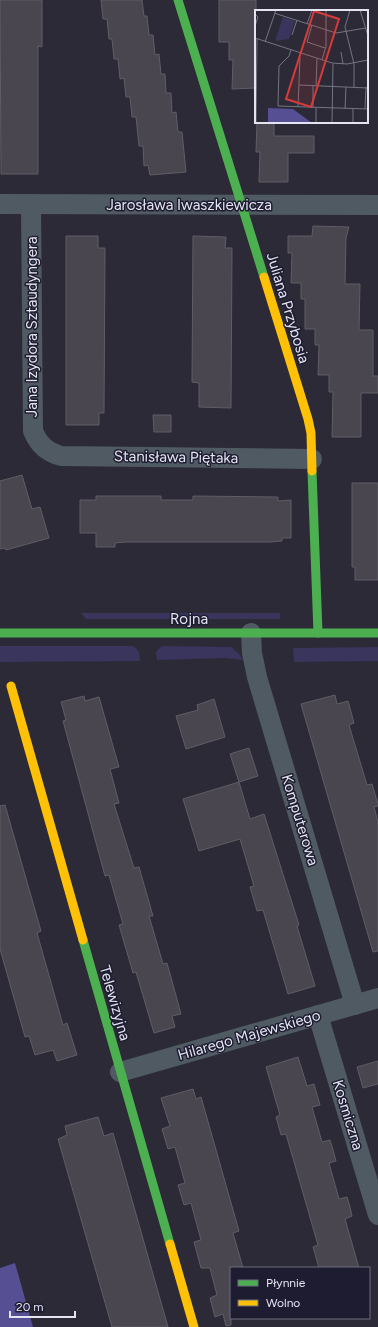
<svg xmlns="http://www.w3.org/2000/svg" width="378" height="1327" viewBox="0 0 378 1327" font-family="Figtree,sans-serif">
<style>
.green{fill:#39355c}
.forest{fill:#564f93}
.building{fill:#49464f;stroke:#605d66}
.lines{fill:none;stroke-linecap:round;stroke-linejoin:round}
.street{stroke:#505a62;stroke-width:20}
.fast{stroke:#4caf50;stroke-width:9}
.slow{stroke:#ffc107;stroke-width:9}
.labels{text-anchor:middle;dominant-baseline:central;stroke-width:3;stroke-linejoin:round;paint-order:stroke}
.street-label{font-size:15px;fill:#e4e4f3;stroke:#1d1c30}
.inset-road{fill:none;stroke:#757482;stroke-width:1}
.view{fill:#d73b3c;fill-opacity:0.15;stroke:#d73b3c;stroke-width:2}
.inset-edge{fill:none;stroke:#e4e4f3;stroke-width:2}
</style>
<rect width="100%" height="100%" fill="#2b2a36"/>
<g class="green">
<path d="M 81,613 L 280,613 L 280,619 L 86,619 Z"/>
<path d="M 0,646 L 133,646 L 139,652 L 140,661 L 0,662 Z"/>
<path d="M 162,646 L 231,647 L 238,653 L 243,660 L 225,658 L 157,660 L 156,652 Z"/>
<path d="M 378,647 L 378,661 L 294,662 L 293,648 Z"/>
</g>
<path class="forest" d="M 15,1263 L 33,1327 L 0,1327 L 0,1268 Z"/>
<g class="building">
<path d="M 0,0 L 42,0 L 42,47 L 38,46 L 38,174 L 1,174 Z"/>
<path d="M 101,0 L 142,0 L 144,16 L 147,16 L 149,35 L 153,35 L 155,55 L 159,54 L 161,74 L 165,74 L 166,93 L 171,93 L 172,113 L 176,112 L 178,132 L 182,132 L 186,172 L 150,175 L 148,165 L 144,166 L 143,146 L 139,146 L 136,117 L 132,117 L 130,97 L 126,97 L 124,78 L 120,79 L 118,59 L 114,59 L 112,39 L 109,39 L 107,19 L 103,19 Z"/>
<path d="M 219,0 L 256,0 L 256,88 L 232,89 L 233,60 L 229,60 L 229,42 L 219,42 Z"/>
<path d="M 257,122 L 274,122 L 274,136 L 314,136 L 314,153 L 288,153 L 288,182 L 259,182 L 260,152 L 256,152 Z"/>
<path d="M 313,226 L 349,227 L 346,238 L 345,284 L 360,284 L 359,330 L 373,330 L 373,376 L 378,376 L 378,393 L 361,393 L 361,437 L 332,437 L 333,392 L 329,392 L 329,375 L 318,375 L 319,345 L 315,345 L 315,329 L 305,329 L 305,299 L 301,299 L 301,283 L 291,283 L 292,253 L 288,253 L 288,236 L 312,236 Z"/>
<path d="M 66,236 L 98,236 L 98,248 L 105,248 L 104,413 L 99,413 L 99,425 L 66,425 Z"/>
<path d="M 193,236 L 226,237 L 225,248 L 232,248 L 231,408 L 199,407 L 199,383 L 192,382 Z"/>
<path d="M 153,415 L 171,415 L 171,432 L 154,432 Z"/>
<path d="M 22,475 L 32,509 L 40,507 L 49,538 L 6,550 L 5,548 L 0,549 L 0,481 Z"/>
<path d="M 352,483 L 378,483 L 378,580 L 355,580 L 355,567 L 352,567 Z"/>
<path d="M 96,496 L 161,496 L 161,500 L 193,500 L 193,496 L 278,497 L 278,501 L 291,500 L 291,538 L 282,538 L 282,541 L 270,542 L 125,542 L 115,543 L 115,547 L 96,547 L 96,533 L 80,533 L 80,500 L 96,500 Z"/>
<path d="M 335,695 L 337,704 L 348,701 L 354,723 L 349,725 L 367,785 L 372,784 L 378,804 L 378,806 L 374,807 L 378,822 L 378,951 L 373,952 L 301,704 Z"/>
<path d="M 84,696 L 85,701 L 99,697 L 119,767 L 110,769 L 119,803 L 114,804 L 134,868 L 139,867 L 153,916 L 149,916 L 163,964 L 167,963 L 181,1014 L 172,1016 L 175,1027 L 154,1033 L 136,972 L 133,973 L 119,925 L 123,924 L 109,875 L 105,876 L 63,721 L 66,720 L 61,702 Z"/>
<path d="M 214,699 L 225,737 L 186,749 L 176,716 L 198,710 L 197,705 Z"/>
<path d="M 249,748 L 258,776 L 239,782 L 230,754 Z"/>
<path d="M 239,782 L 250,819 L 264,814 L 299,925 L 297,926 L 315,986 L 288,994 L 263,910 L 257,911 L 250,887 L 254,886 L 240,839 L 199,851 L 183,799 Z"/>
<path d="M 5,805 L 41,931 L 37,933 L 63,1025 L 67,1023 L 77,1055 L 57,1061 L 53,1050 L 35,1055 L 29,1036 L 25,1037 L 0,949 L 0,806 Z"/>
<path d="M 298,1057 L 307,1086 L 314,1084 L 320,1105 L 312,1107 L 322,1142 L 330,1140 L 333,1150 L 336,1161 L 329,1163 L 339,1199 L 347,1197 L 350,1207 L 352,1216 L 345,1219 L 359,1268 L 319,1268 L 313,1247 L 318,1245 L 286,1134 L 281,1135 L 276,1117 L 280,1115 L 266,1067 Z"/>
<path d="M 378,1061 L 378,1084 L 363,1088 L 357,1067 Z"/>
<path d="M 193,1089 L 196,1099 L 201,1097 L 239,1231 L 233,1233 L 243,1268 L 231,1268 L 231,1325 L 226,1326 L 223,1314 L 215,1317 L 210,1298 L 217,1295 L 210,1268 L 201,1268 L 194,1242 L 201,1240 L 191,1203 L 184,1205 L 178,1185 L 185,1183 L 175,1147 L 168,1149 L 162,1129 L 170,1126 L 161,1098 Z"/>
<path d="M 98,1117 L 104,1136 L 113,1133 L 168,1327 L 112,1327 L 58,1139 L 67,1135 L 65,1126 Z"/>
</g>
<g class="lines">
<g class="street">
<path d="M 0,204 L 378,205"/>
<path d="M 31,204 L 33,431 C 39,445 47,452 61,456 L 312,459"/>
<path d="M 251,633 L 252,653 L 257,677 L 355,1005"/>
<path d="M 318,1015 L 378,1215"/>
<path d="M 120,1072 L 378,998"/>
</g>
<g class="fast">
<path d="M 178,0 L 264,277"/>
<path d="M 312,471 L 318,633"/>
<path d="M 0,633 L 378,633"/>
<path d="M 83,940 L 170,1244"/>
</g>
<g class="slow">
<path d="M 264,277 L 308,419 L 311,433 L 312,471"/>
<path d="M 11,686 L 83,940"/>
<path d="M 170,1244 L 194,1327"/>
</g>
</g>
<g class="labels">
<g class="street-label">
<text x="189" y="205">Jarosława Iwaszkiewicza</text>
<text transform="translate(288 308) rotate(73)">Juliana Przybosia</text>
<text transform="translate(32 327) rotate(-90)">Jana Izydora Sztaudyngera</text>
<text transform="translate(176 457) rotate(1)">Stanisława Piętaka</text>
<text x="189" y="619">Rojna</text>
<text transform="translate(300 820) rotate(73)">Komputerowa</text>
<text transform="translate(115 1003) rotate(74)">Telewizyjna</text>
<text transform="translate(249 1035) rotate(-16)">Hilarego Majewskiego</text>
<text transform="translate(348 1115) rotate(73)">Kosmiczna</text>
</g>
</g>
<g transform="translate(255 10)">
<rect width="113" height="113" fill="#2b2a36"/>
<path d="M 28,7 L 40,11 L 34,29 L 20,31 Z" fill="#39355c"/>
<path d="M 13,98 L 38,99 L 57,113 L 13,113 Z" fill="#564f93"/>
<path class="inset-road" d="M 95,0 L 90,17 L 99,54 L 99,77M 105,0 L 113,26M 19,3 L 81,23 L 111,18M 0,4 L 3,7 L 0,16M 52,14 L 57,0M 57,15 L 52,32 L 70,38M 37,25 L 42,10M 0,28 L 77,53 L 92,54 L 113,50M 10,32 L 21,0M 36,40 L 34,46 L 24,56 L 23,96 L 113,99M 86,42 L 88,54M 67,50 L 71,36 L 71,0M 44,75 L 113,78M 61,76 L 62,49M 43,97 L 45,47M 58,98 L 58,75M 90,99 L 91,77M 110,99 L 111,77M 1,113 L 2,29M 61,113 L 61,98M 77,113 L 78,54M 98,113 L 98,99"/>
<path class="view" d="M 59,1 L 84,9 L 56,97 L 31,89 Z"/>
<rect width="113" height="113" class="inset-edge"/>
</g>
<rect x="230" y="1267" width="140" height="52" fill="#1d1c30" stroke="#6d6c7e"/>
<rect x="238" y="1280" width="20" height="6" fill="#4caf50" stroke="#6d6c7e"/>
<text x="266" y="1287" font-size="12" fill="#e4e4f3">Płynnie</text>
<rect x="238" y="1300" width="20" height="6" fill="#ffc107" stroke="#6d6c7e"/>
<text x="266" y="1307" font-size="12" fill="#e4e4f3">Wolno</text>
<path d="M10 1311v6h65v-6" fill="none" stroke="#e4e4f3" stroke-width="2"/>
<text x="16" y="1311" font-size="12" fill="#e4e4f3" stroke="#1d1c30" stroke-width="3" paint-order="stroke">20 m</text>
</svg>
